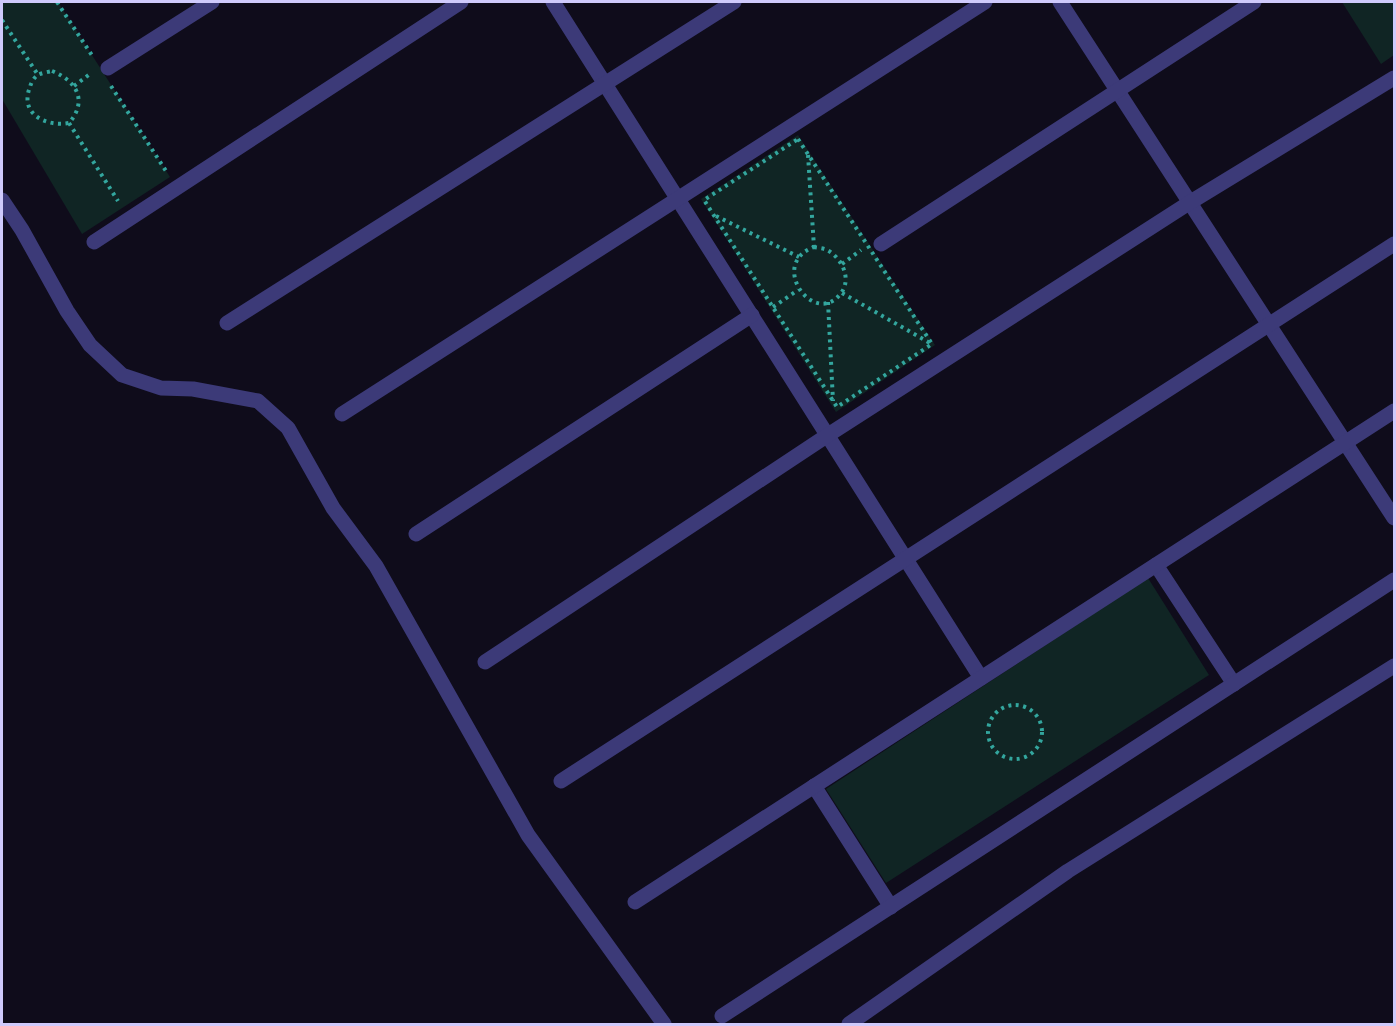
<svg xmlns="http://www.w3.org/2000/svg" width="1396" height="1026" viewBox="0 0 1396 1026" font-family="'Exo 2',sans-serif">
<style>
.park{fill:#102524}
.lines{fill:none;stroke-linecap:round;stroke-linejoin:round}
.path{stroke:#33a69e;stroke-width:4;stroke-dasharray:3 4.5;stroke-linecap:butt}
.minor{stroke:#3c3a78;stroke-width:15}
</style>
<rect width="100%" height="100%" fill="#0f0c1b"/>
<g class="park">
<path d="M 2,2 L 58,2 L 170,177 L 82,234 L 2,99 Z"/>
<path d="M 1342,2 L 1394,2 L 1394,55 L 1381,64 Z"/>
<path d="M 798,135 L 935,345 L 836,412 L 701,199 Z"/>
<path d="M 1148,578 L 1209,675 L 886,883 L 826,789 Z"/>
</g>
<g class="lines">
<g class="path">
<path d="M 57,2 L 93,57"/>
<path d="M 2,20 L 38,75"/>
<path d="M 52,71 C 77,81 88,101 69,123 C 46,127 19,114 30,87 C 31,83 34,77 38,75 C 41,73 48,72 52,71 Z"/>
<path d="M 74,86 L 90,74"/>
<path d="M 111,86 L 166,171"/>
<path d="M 69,123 L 118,201"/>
<path d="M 798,139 L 932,344 L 837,407 L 704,200 Z"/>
<path d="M 808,155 L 814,247"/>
<path d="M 716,216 L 799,257"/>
<path d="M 814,247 C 818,248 823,248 827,250 C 842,258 852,279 841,293 C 815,329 767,264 814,247 Z"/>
<path d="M 842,264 L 861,250"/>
<path d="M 842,293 L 930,343"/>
<path d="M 828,302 L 833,401"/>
<path d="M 773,307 L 798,290"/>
<circle cx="1015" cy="732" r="27"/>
</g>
<g class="minor">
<path d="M 553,2 L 981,678"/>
<path d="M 1060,2 L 1394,518"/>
<path d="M 108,68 L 212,2"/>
<path d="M 2,200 L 22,230 L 67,311 L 90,345 L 122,375 L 161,388 L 193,389 L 258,401 L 288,428 L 333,508 L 376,566 L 528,835 L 664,1024"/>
<path d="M 94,242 L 461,2"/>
<path d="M 881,244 L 1254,2"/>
<path d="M 227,323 L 734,2"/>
<path d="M 342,414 L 985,2"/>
<path d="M 416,534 L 752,315"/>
<path d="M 1156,565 L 1234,684"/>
<path d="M 485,662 L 828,435 L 1189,203 L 1394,78"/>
<path d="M 561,781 L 1394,244"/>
<path d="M 814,786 L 891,907"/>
<path d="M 635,902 L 1394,411"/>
<path d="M 722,1016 L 1394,580"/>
<path d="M 849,1024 L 1068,871 L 1394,666"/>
</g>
</g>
<rect width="1396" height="1026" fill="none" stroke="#cfcafc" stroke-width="6"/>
</svg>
